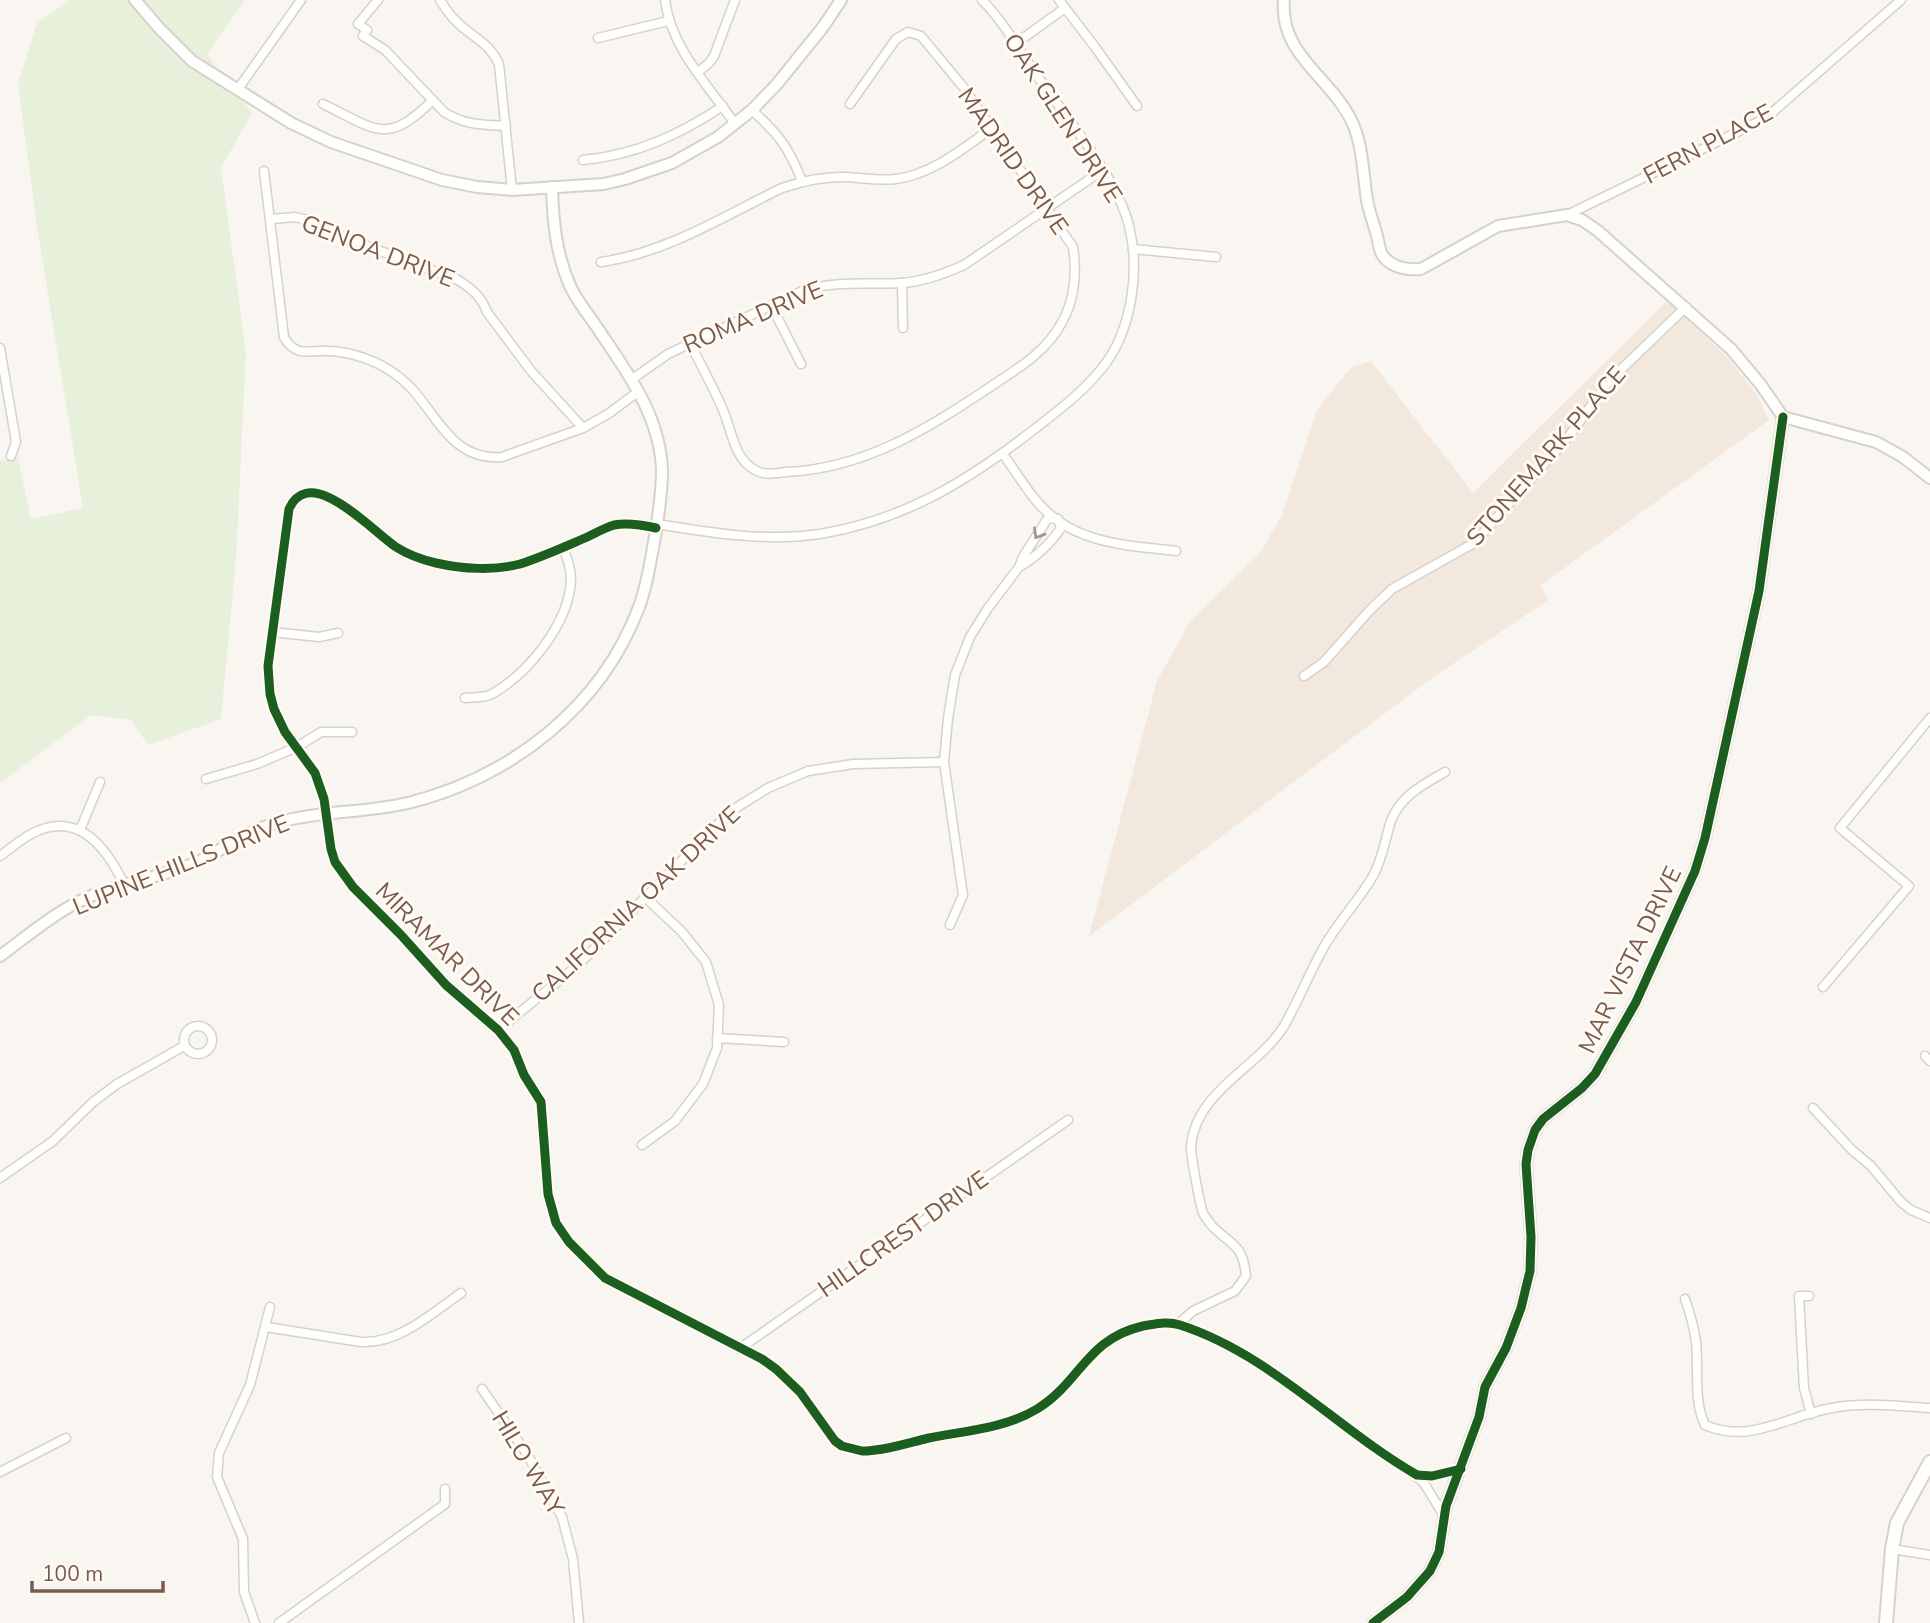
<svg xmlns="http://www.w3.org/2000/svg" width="1930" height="1623" viewBox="0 0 1930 1623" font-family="'Nunito Sans',sans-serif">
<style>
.residential{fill:#f2e8de}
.green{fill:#e7f0db}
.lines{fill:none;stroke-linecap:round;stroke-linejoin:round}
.minor-casing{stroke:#d7d1cb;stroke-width:11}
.tertiary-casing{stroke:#d7d1cb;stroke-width:14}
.secondary-casing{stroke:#d9d2cb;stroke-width:16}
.minor{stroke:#fefefd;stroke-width:8}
.tertiary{stroke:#fefefd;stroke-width:10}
.secondary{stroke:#fefefd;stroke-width:12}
.cycleway-casing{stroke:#fffaf3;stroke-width:13}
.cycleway{stroke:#1b5e20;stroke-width:9}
.oneway{stroke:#a8958b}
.labels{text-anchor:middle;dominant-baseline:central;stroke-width:6;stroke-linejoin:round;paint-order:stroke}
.street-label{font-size:24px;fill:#7a5c4d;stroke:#fffaf3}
</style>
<rect width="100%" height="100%" fill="#f9f5f0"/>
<path class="residential" d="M 1667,301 L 1727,357 L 1757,395 L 1769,420 L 1541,585 L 1548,600 L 1432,678 L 1089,936 L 1157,681 L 1190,622 L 1260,553 L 1282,515 L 1317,410 L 1351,367 L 1371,361 L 1473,493 Z"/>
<path class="green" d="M 69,0 L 245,0 L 207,54 L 252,113 L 221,168 L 246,353 L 236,558 L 221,719 L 148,745 L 131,720 L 91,715 L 0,783 L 0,461 L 18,458 L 31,519 L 83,508 L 37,227 L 18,84 L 37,23 Z"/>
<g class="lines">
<defs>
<g id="minor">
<path d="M 378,0 L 358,24 L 367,30 L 363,36 L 385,50 L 444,112 C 464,125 483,125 506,126"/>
<path d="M 440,0 C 444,6 448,13 454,19 C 470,37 488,40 499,64 L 512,190"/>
<path d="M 665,0 C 671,48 708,85 735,124"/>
<path d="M 1059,0 L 1095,47 L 1137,106"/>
<path d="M 598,38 L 668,21"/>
<path d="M 1015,44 L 1065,8"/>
<path d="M 698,72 L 709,63 L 714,56 L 735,0"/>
<path d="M 238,89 L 301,0"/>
<path d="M 323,104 C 377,130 386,146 433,100"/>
<path d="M 752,110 C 779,135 788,146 802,181"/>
<path d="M 583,160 C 636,155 679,135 723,106"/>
<path d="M 264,171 L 284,337 C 287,343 293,349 300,351 C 308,353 318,350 327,351 C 338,351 353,354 364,358 C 382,364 400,376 413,390 C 440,421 455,461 502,457 L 583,428 L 608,414 L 639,391"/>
<path d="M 1567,215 L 1766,118 L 1901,0"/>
<path d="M 271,219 L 295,217 L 316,222 L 343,237 L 458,280 C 472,289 481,296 487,312 L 531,371 L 583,428"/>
<path d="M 1133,249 L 1216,257"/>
<path d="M 601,262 C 666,253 724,216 782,188 C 804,181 824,176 847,177 C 863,178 879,181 896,179 C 933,174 962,149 992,128"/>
<path d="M 902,283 L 903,328"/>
<path d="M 771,305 L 801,364"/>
<path d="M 690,343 C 701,366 714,388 723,410 C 732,431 734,459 755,470 C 764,476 776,473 786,472 C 863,469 928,429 990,387 C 1017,369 1045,353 1061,324 C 1075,300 1077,274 1073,247 L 964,88 L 921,36 L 908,32 L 896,39 L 850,104"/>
<path d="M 0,348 L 16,442 L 11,456"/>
<path d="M 631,380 L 668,354 L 802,291 C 836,280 866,285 901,283 C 922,282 944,274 964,265 L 1103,170"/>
<path d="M 1003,454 C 1013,468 1023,484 1034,498 C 1070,544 1124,545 1176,551"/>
<path d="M 657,524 C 711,533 766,542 820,534 C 904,520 966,482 1032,431 C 1059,410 1085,391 1106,363 C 1132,327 1140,269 1129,226 C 1117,177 1067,119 1038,77 C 1020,52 1004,22 982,0"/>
<path d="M 656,528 C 643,525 628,522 614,525 C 604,528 594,534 585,538 C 564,547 542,557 520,564 C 494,571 462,569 436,563 C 423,560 407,554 396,547 C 372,531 310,462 289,509 L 268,666 L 270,694 L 274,709 L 285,732 L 315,773 L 324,799 L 331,849 L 335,862 L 353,887 L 401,935 L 446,985 L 498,1030 L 514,1050 L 524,1075 L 541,1102 L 548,1194 L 556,1223 L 569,1242 L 605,1278 L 762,1359 L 776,1369 L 800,1392 L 835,1441 L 842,1446 L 862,1451 C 884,1451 907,1443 929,1438 C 964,1431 1006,1428 1037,1409 C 1081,1382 1086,1339 1143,1326 C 1156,1324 1167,1321 1180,1325 C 1270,1354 1337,1429 1417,1475 L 1432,1476 L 1461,1469"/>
<path d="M 272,632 L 319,637 L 338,633"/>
<path d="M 1304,676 L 1324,662 L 1369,611 L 1392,589 L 1474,543 L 1569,436 L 1609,381 L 1686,307"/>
<path d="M 465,698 C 473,697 485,698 492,694 C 529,673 569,623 571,580 C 571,568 567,558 563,548"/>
<path d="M 206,779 L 257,764 L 297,747 L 321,732 L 352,732"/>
<path d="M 80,830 L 100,782"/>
<path d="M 0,856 C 10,849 20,840 31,834 C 78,809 106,847 124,884"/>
<path d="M 950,925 L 963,895 L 944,762 L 948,718 L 955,675 L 970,637 L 988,608 L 1019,567 L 1023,557 L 1048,518 L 1058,519 L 1061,528 C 1051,543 1035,558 1019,567"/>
<path d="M 1823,987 L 1909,886 L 1840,828 L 1930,718"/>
<circle cx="198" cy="1040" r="14"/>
<path d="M 498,1030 L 577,966 L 731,811 L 768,788 L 808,771 L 853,764 L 944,762"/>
<path d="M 717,1038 L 784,1042"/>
<path d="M 1925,1056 L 1930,1061"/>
<path d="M 1813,1108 L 1852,1150 L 1871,1166 L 1901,1202 L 1911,1210 L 1930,1218"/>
<path d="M 642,1145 L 675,1121 L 703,1084 L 717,1048 L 719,1005 L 706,962 L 682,932 L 646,898"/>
<path d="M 0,1178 L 53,1141 L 93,1102 L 117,1084 L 184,1046"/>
<path d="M 1809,1296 L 1799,1296 L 1804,1388 L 1811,1414"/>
<path d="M 1685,1299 C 1690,1313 1694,1327 1696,1342 C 1699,1370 1693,1400 1705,1425 C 1750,1445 1789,1415 1832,1408 C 1864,1402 1897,1406 1930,1408"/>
<path d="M 1178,1324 L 1193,1311 L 1235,1291 L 1246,1276 C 1243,1244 1232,1246 1212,1226 C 1209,1222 1205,1217 1203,1213 C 1200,1204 1190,1153 1191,1145 C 1197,1090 1258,1068 1284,1026 C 1299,1000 1310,971 1325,945 C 1339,921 1359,900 1373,876 C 1383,858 1385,839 1391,821 C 1400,796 1424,784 1445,772"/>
<path d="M 266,1327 L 361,1342 C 399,1344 432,1313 461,1293"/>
<path d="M 739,1349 L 1068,1120"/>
<path d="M 482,1389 L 527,1454 L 562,1517 L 573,1559 L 579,1623"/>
<path d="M 0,1472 L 66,1438"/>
<path d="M 1413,1474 L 1424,1483 L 1444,1516"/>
<path d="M 1892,1549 L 1930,1555"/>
<path d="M 255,1623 L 244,1592 L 243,1539 L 217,1477 L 219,1453 L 250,1385 L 270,1307"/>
<path d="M 279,1623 L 445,1504 L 445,1489"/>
</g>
<g id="tertiary">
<path d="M 135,0 L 160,29 L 192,61 L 291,123 L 331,142 L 442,180 L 477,187 L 512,190 L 604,184 L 625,179 L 672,163 L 718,137 L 752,110 L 777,84 L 823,27 L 841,0"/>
<path d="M 1284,0 C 1279,55 1331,77 1352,122 C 1363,145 1363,175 1367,200 C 1369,212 1374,224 1377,236 C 1379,243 1379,251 1383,256 C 1392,268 1408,270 1421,269 L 1498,226 L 1567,215 L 1582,220 L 1598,231 L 1731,349 L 1761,385 L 1783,417 L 1876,442 L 1903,457 L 1930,478"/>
<path d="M 0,956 C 29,935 57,910 91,896 C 125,882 161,877 195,863 C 219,853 239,835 264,827 C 310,810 361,814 408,803 C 511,777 601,708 639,607 C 647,586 650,564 654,542 C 658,519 662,493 662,470 C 660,413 624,368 594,323 C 586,312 577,300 571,288 C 556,255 553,222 552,187"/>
<path d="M 1373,1623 L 1407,1597 L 1430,1571 L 1439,1552 L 1446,1506 L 1479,1417 L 1485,1387 L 1506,1348 L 1521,1308 L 1530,1271 L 1531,1237 L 1526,1164 L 1528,1150 L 1535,1130 L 1543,1119 L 1582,1088 L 1595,1074 L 1636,1002 L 1695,871 L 1705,838 L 1759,591 L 1783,417"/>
</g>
<path id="secondary" d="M 1886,1623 L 1892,1549 L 1897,1523 L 1930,1462"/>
</defs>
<use href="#minor" class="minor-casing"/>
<use href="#tertiary" class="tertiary-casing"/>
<use href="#secondary" class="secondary-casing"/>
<use href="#minor" class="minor"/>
<use href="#tertiary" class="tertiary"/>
<use href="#secondary" class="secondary"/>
<defs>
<g id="cycleway">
<path d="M 656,528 C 643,525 628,522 614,525 C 604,528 594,534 585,538 C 564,547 542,557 520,564 C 494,571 462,569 436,563 C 423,560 407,554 396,547 C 372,531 310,462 289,509 L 268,666 L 270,694 L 274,709 L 285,732 L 315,773 L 324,799 L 331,849 L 335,862 L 353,887 L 401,935 L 446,985 L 498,1030 L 514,1050 L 524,1075 L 541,1102 L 548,1194 L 556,1223 L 569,1242 L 605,1278 L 762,1359 L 776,1369 L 800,1392 L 835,1441 L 842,1446 L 862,1451 C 884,1451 907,1443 929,1438 C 964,1431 1006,1428 1037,1409 C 1081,1382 1086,1339 1143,1326 C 1156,1324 1167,1321 1180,1325 C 1270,1354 1337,1429 1417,1475 L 1432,1476 L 1461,1469"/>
<path d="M 1373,1623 L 1407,1597 L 1430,1571 L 1439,1552 L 1446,1506 L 1479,1417 L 1485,1387 L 1506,1348 L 1521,1308 L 1530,1271 L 1531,1237 L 1526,1164 L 1528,1150 L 1535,1130 L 1543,1119 L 1582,1088 L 1595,1074 L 1636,1002 L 1695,871 L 1705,838 L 1759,591 L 1783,417"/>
</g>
</defs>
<use href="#cycleway" class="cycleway-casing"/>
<use href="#cycleway" class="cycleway"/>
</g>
<defs><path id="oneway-chevron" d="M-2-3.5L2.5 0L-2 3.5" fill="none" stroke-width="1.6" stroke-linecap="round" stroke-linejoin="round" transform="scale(1.75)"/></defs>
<use class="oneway" href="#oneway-chevron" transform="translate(1038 534) rotate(121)"/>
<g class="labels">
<g class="street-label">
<text transform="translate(1063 118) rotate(57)">OAK GLEN DRIVE</text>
<text transform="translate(1708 144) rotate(-28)">FERN PLACE</text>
<text transform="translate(1013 161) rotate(55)">MADRID DRIVE</text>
<text transform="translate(378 251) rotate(21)">GENOA DRIVE</text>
<text transform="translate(753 317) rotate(-23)">ROMA DRIVE</text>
<text transform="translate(1546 456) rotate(-49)">STONEMARK PLACE</text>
<text transform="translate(181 865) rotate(-22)">LUPINE HILLS DRIVE</text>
<text transform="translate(636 904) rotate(-43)">CALIFORNIA OAK DRIVE</text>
<text transform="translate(447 954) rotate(45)">MIRAMAR DRIVE</text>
<text transform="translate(1630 960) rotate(-64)">MAR VISTA DRIVE</text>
<text transform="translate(903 1234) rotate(-35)">HILLCREST DRIVE</text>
<text transform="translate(528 1463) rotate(59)">HILO WAY</text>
</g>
</g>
<path d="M32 1581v10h131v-10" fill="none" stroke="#7a5c4d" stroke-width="3.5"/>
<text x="42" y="1581" font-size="21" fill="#7a5c4d" stroke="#fffaf3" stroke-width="5" paint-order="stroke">100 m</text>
</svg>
